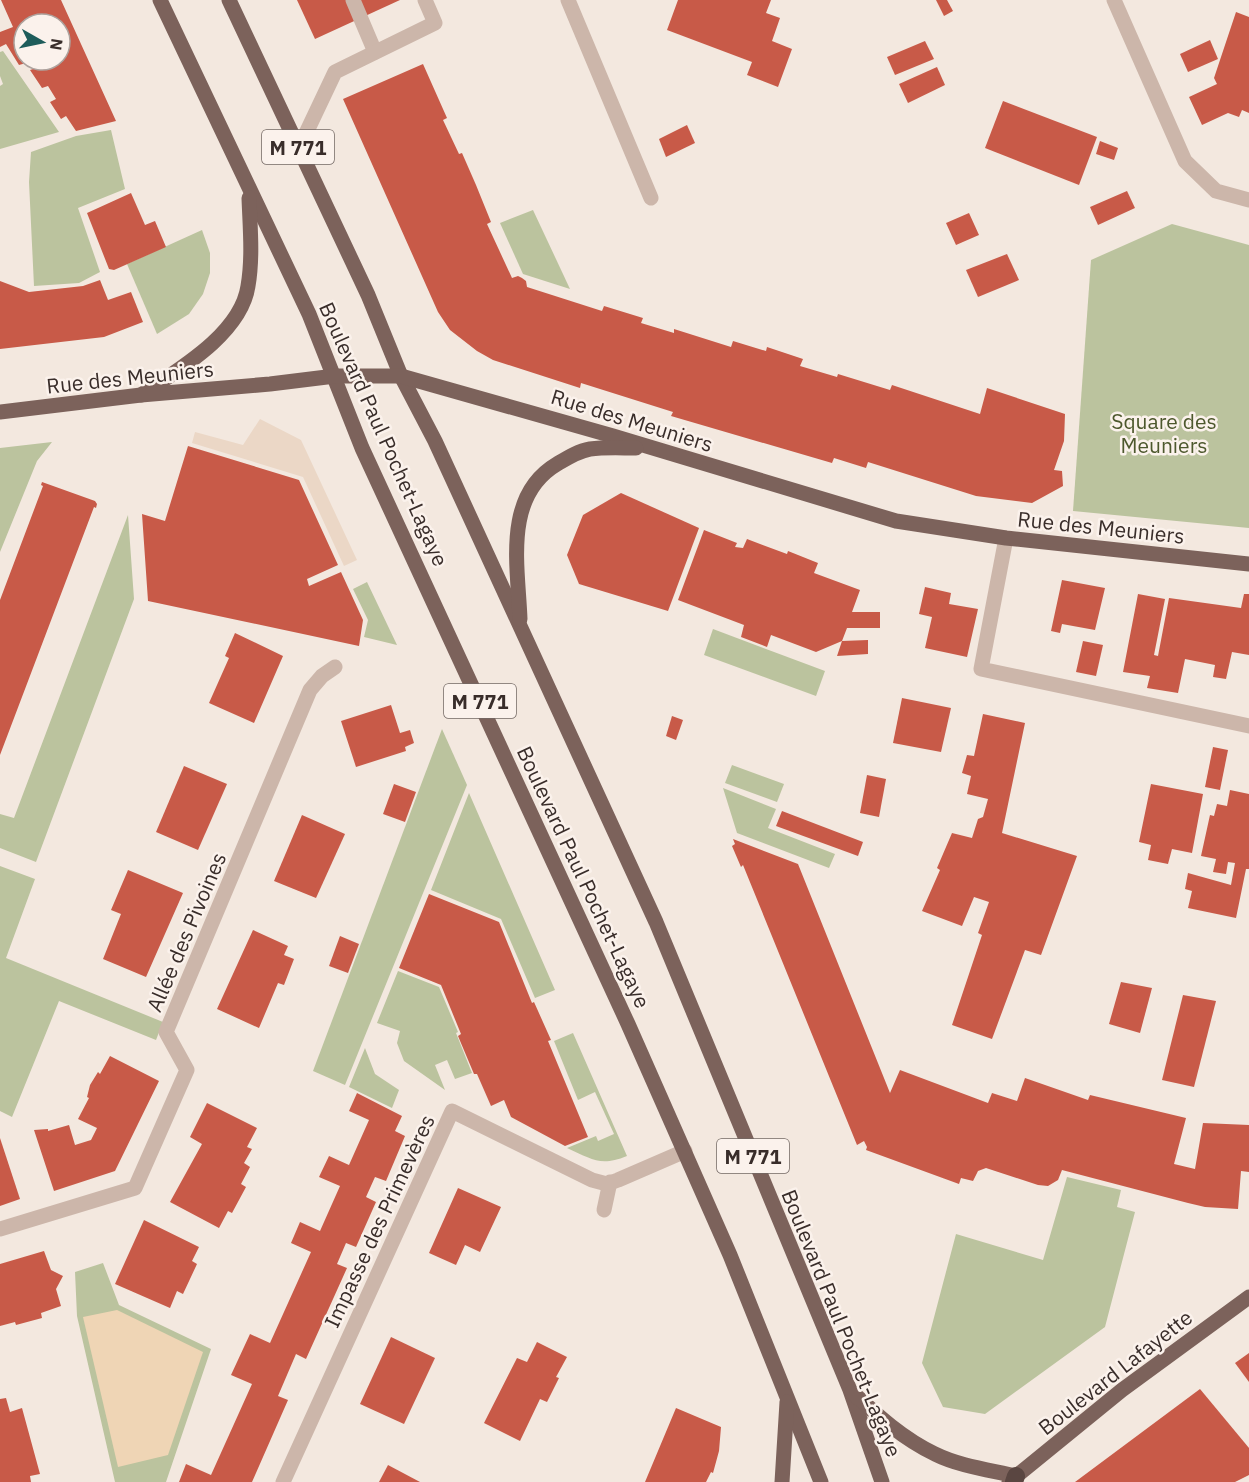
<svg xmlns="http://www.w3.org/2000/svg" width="1249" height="1482" viewBox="0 0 1249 1482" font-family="'IBM Plex Sans',sans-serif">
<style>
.green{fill:#bbc39e}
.sand{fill:#efd5b5}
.plaza{fill:#ebd7c6}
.building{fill:#c85a48;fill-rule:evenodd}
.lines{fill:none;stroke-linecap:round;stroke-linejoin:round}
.minor{stroke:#ccb6aa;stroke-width:15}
.major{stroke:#7c625b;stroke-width:15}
.highway{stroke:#5a4641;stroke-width:18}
.labels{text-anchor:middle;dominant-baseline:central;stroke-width:5;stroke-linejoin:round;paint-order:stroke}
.shield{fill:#fbf2ec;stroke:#736864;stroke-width:1.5}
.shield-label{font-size:20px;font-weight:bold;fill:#392d2a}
.street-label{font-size:21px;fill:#392d2a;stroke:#fbf2ec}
.park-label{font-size:21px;fill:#4d582d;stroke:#fbf2ec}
</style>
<rect width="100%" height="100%" fill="#f3e8df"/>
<g class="green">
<path d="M 3,51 L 59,132 L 0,149 L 0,86 L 3,84 L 0,76 L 0,52 Z"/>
<path d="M 111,130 L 125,189 L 78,208 L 100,272 L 79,283 L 34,286 L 29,182 L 31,152 L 76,136 Z"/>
<path d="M 533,210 L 570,289 L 523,274 L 500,223 Z"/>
<path d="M 1172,224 L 1249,245 L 1249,528 L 1073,511 L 1091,260 Z"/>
<path d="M 202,230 L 210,253 L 210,273 L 203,294 L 189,314 L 157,334 L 127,264 Z"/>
<path d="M 52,442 L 37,461 L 0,552 L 0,448 Z"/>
<path d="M 128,515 L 134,599 L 36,862 L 0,848 L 0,814 L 14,818 Z"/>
<path d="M 367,582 L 397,645 L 364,637 L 368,620 L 353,589 Z"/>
<path d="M 713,629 L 825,671 L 816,696 L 704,655 Z"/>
<path d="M 442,729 L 467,785 L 345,1085 L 313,1071 Z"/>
<path d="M 732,765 L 784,784 L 777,802 L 725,783 Z"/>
<path d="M 723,788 L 776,809 L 768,828 L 835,854 L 829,868 L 737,833 Z"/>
<path d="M 469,793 L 555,990 L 535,998 L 501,919 L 431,890 Z"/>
<path d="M 0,866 L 35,879 L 6,958 L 163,1022 L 156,1040 L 59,1001 L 12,1117 L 0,1111 Z"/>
<path d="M 398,971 L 439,987 L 458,1032 L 456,1033 L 472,1073 L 455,1079 L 447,1060 L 435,1065 L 445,1090 L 404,1061 L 397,1043 L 400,1031 L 377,1023 Z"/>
<path d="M 573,1033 L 627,1156 C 600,1167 592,1159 567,1148 L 596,1136 L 598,1141 L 614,1134 L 595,1092 L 578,1100 L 554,1041 Z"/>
<path d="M 365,1048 L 375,1074 L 399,1090 L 392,1108 L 349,1087 Z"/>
<path d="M 1067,1177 L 1121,1190 L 1117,1207 L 1135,1212 L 1105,1327 L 985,1414 L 943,1407 L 922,1363 L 956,1234 L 1043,1260 Z"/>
<path d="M 103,1263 L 119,1305 L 211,1349 L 166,1482 L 115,1482 L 77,1316 L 75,1272 Z"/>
</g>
<path class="sand" d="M 117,1310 L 203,1352 L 168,1455 L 118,1467 L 83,1317 Z"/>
<path class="plaza" d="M 260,419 L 301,440 L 357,560 L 344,566 L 303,477 L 192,443 L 195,432 L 243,445 Z"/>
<g class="building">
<path d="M 1,0 L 61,0 L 116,121 L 76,131 L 66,116 L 61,119 L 50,102 L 56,99 L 48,86 L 42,88 L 30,70 L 36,68 L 33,61 L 19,65 L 6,44 L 0,47 L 0,32 L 13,27 ZM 24,24 L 60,24 L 60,60 L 24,60 Z"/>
<path d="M 297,0 L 400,0 L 315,39 Z"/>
<path d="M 678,0 L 771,0 L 766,13 L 780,18 L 772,41 L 792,49 L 778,87 L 747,75 L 752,62 L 667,30 Z"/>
<path d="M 936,0 L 947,0 L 953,11 L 944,16 Z"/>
<path d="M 1236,12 L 1249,17 L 1249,113 L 1242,110 L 1239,117 L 1228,113 L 1202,125 L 1189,97 L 1217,84 L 1214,78 Z"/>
<path d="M 1210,40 L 1218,59 L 1188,72 L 1180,54 Z"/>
<path d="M 925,41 L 934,59 L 895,75 L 887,57 Z"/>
<path d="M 423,64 L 447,118 L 443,120 L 459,154 L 462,153 L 476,185 L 491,222 L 487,224 L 512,278 L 518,276 L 522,278 L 526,281 L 527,287 L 602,311 L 604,306 L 643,318 L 641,323 L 674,333 L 674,329 L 731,347 L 733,341 L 766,351 L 767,347 L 803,359 L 800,366 L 837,377 L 838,374 L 890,390 L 892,385 L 980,414 L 987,388 L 1065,414 L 1064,441 L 1054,470 L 1062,471 L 1063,486 L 1032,503 L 976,496 L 868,462 L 866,468 L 834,458 L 832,463 L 671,416 L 673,412 L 581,383 L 580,388 L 493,360 L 477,351 L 450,330 L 438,312 L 343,99 Z"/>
<path d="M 937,67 L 945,85 L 908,103 L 899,84 Z"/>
<path d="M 1003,101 L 1097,137 L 1079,185 L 985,148 Z"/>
<path d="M 687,125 L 695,143 L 666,157 L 659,139 Z"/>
<path d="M 1100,141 L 1118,148 L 1114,160 L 1096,154 Z"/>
<path d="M 1127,191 L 1135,208 L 1098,225 L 1090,207 Z"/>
<path d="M 131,193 L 145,225 L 155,221 L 166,247 L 114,270 L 109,269 L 87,213 Z"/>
<path d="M 969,213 L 979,235 L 956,245 L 946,223 Z"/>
<path d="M 1007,254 L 1019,280 L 978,297 L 966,270 Z"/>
<path d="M 100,280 L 108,300 L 131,292 L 143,322 L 104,337 L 0,349 L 0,281 L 29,292 L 83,286 Z"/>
<path d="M 188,446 L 299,480 L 338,565 L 307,579 L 309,586 L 341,572 L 363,620 L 359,646 L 148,601 L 142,514 L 165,521 Z"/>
<path d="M 42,482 L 95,501 L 97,504 L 96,508 L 94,507 L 0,755 L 0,600 L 43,486 L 41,485 Z"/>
<path d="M 621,493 L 699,528 L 668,611 L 579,584 L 567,555 L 583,515 Z"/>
<path d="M 704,530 L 737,543 L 735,547 L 743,548 L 747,539 L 787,554 L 788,551 L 818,563 L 814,573 L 860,590 L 852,612 L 880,612 L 880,628 L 847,628 L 842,641 L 868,640 L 868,654 L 837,656 L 842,641 L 816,652 L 771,635 L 767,647 L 741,637 L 744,625 L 678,600 Z"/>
<path d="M 1062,580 L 1105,588 L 1095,630 L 1062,624 L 1060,633 L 1051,631 Z"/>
<path d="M 925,587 L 951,593 L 949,604 L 978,609 L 967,657 L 925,648 L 932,617 L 919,614 Z"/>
<path d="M 1138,594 L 1165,599 L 1154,655 L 1158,656 L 1169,598 L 1241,608 L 1244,594 L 1249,594 L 1249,655 L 1232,652 L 1226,679 L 1213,677 L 1215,665 L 1185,659 L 1178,693 L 1147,688 L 1150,676 L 1123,672 Z"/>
<path d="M 235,633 L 283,656 L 254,723 L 209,703 L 229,658 L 225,656 Z"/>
<path d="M 1083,641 L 1103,645 L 1096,676 L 1076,672 Z"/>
<path d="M 902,698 L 951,708 L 941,752 L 893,743 Z"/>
<path d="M 391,705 L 400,733 L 410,730 L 414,743 L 405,747 L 406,751 L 356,767 L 341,721 Z"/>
<path d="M 983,714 L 1025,723 L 1002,833 L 1077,856 L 1041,955 L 1025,950 L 992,1039 L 952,1025 L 982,935 L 978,933 L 989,902 L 974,897 L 962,926 L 922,911 L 940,870 L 937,868 L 952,833 L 972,838 L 978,819 L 983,817 L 988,799 L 967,794 L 971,776 L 962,773 L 967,755 L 974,756 Z"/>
<path d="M 672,716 L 683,720 L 676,740 L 666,736 Z"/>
<path d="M 1213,747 L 1228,750 L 1220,790 L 1205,787 Z"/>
<path d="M 184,766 L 227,784 L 198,850 L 156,832 Z"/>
<path d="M 867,775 L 886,779 L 879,817 L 860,813 Z"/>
<path d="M 394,784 L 416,792 L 405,822 L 383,814 Z"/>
<path d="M 1151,784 L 1203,794 L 1192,853 L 1172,849 L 1168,864 L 1148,860 L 1151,845 L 1139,842 Z"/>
<path d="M 1230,790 L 1249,794 L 1249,869 L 1246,869 L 1236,918 L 1188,908 L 1192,891 L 1185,889 L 1188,873 L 1231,885 L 1235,863 L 1228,862 L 1226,874 L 1213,872 L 1216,859 L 1201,856 L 1210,815 L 1214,816 L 1217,804 L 1227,806 Z"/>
<path d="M 782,811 L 863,842 L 858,856 L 776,826 Z"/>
<path d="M 302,815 L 345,834 L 316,898 L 274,881 Z"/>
<path d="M 733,839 L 798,864 L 890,1093 L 900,1070 L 988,1103 L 992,1093 L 1017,1101 L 1025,1078 L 1088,1100 L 1090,1095 L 1186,1118 L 1174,1164 L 1195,1169 L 1203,1123 L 1249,1125 L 1249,1172 L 1241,1171 L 1238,1209 L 1205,1207 L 1188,1203 L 1062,1170 L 1058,1180 L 1048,1186 L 1038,1185 L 986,1168 L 978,1171 L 973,1181 L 961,1178 L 959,1184 L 866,1150 L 867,1147 L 864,1141 L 857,1145 L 743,865 L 741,867 L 732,846 L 735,844 Z"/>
<path d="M 128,870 L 183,893 L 146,977 L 103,959 L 121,914 L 111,910 Z"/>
<path d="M 429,894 L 499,922 L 532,1003 L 534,1002 L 551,1040 L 548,1041 L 588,1137 L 565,1146 L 511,1117 L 504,1100 L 491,1106 L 477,1074 L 474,1074 L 458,1036 L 461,1034 L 441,985 L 399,968 Z"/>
<path d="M 253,930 L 288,946 L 284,955 L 294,959 L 284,985 L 278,983 L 259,1028 L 217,1009 Z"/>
<path d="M 340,936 L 359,944 L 348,973 L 329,966 Z"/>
<path d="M 1121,982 L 1152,988 L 1140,1033 L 1109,1024 Z"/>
<path d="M 1183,995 L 1216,1001 L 1194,1087 L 1162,1080 Z"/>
<path d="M 110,1056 L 159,1081 L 115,1171 L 54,1191 L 34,1130 L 48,1129 L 48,1131 L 69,1125 L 75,1145 L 91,1140 L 97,1128 L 78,1119 L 89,1098 L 87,1097 L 90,1085 L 98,1072 L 100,1074 Z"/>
<path d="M 357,1093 L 402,1116 L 395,1131 L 405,1136 L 386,1181 L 375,1177 L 366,1197 L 376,1202 L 356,1247 L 346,1243 L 337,1264 L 347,1268 L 306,1359 L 296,1354 L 278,1396 L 288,1400 L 252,1482 L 179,1482 L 186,1464 L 211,1475 L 252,1384 L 231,1375 L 250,1334 L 270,1343 L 311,1252 L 291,1243 L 300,1222 L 320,1231 L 340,1186 L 319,1177 L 329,1156 L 349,1165 L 369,1120 L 349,1111 Z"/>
<path d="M 207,1103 L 257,1128 L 247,1147 L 252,1149 L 244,1163 L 250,1167 L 241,1184 L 246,1187 L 232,1213 L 228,1211 L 219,1228 L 170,1202 L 202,1144 L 190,1137 Z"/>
<path d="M 0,1138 L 20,1199 L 0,1206 Z"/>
<path d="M 458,1188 L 501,1207 L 480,1252 L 465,1245 L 456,1265 L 429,1253 Z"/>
<path d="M 144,1220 L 199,1247 L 192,1261 L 197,1264 L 183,1294 L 177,1291 L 170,1308 L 115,1284 Z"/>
<path d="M 44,1251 L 51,1270 L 63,1276 L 56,1289 L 61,1306 L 41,1313 L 42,1318 L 16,1325 L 15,1322 L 0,1326 L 0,1264 Z"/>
<path d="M 391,1337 L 435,1358 L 404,1424 L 360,1404 Z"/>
<path d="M 537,1342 L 567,1357 L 556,1377 L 559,1378 L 547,1402 L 540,1399 L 520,1441 L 484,1423 L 517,1358 L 527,1362 Z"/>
<path d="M 1249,1353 L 1249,1382 L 1235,1363 Z"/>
<path d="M 1200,1389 L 1249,1448 L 1249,1475 L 1235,1482 L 1075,1482 Z"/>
<path d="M 6,1398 L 10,1412 L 22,1408 L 40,1474 L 30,1476 L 31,1482 L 0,1482 L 0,1399 Z"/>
<path d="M 676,1408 L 721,1427 L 719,1451 L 713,1473 L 711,1472 L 706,1482 L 645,1482 Z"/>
<path d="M 388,1465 L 420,1482 L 379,1482 Z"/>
</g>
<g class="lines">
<g class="minor">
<path d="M 353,0 L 375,52"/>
<path d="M 568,0 L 651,198"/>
<path d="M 1114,0 L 1185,161 L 1216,191 L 1249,200"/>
<path d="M 299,148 L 335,72 L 435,23 L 425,0"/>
<path d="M 1006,538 L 981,669 L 1249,726"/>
<path d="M 604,1210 L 610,1182"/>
<path d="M 0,1229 L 135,1188 L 187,1070 L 166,1032 L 310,690 L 322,676 L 335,667"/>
<path d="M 283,1482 L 452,1111 L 592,1180 L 607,1184 L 618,1180 L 685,1151"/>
</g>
<g class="major">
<path d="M 160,0 L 309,314 L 362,448 L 628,1024 L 730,1255 L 821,1482"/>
<path d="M 229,0 L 368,295 L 401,376 L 435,441 L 656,922 L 850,1390 L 882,1482"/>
<path d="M 141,395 C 178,370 241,334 248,286 C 253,257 250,227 249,198"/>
<path d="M 0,412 L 141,395 L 270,384 L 335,376 L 401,376 L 613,436 L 896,521 L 1006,538 L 1249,564"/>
<path d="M 520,619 C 518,566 503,496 557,464 C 567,458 578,451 590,449 C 605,447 621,448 636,448"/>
<path d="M 852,1392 C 877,1415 903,1439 935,1454 C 959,1466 990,1470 1016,1476"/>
<path d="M 782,1482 L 787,1402"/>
<path d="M 1009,1482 L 1122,1390 L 1249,1297"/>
</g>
<path class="highway" d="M 1014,1482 L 1016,1476"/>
</g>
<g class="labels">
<g class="shield">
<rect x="262" y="130" width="72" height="34" rx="4.5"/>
<rect x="444" y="684" width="72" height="34" rx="4.5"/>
<rect x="717" y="1139" width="72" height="34" rx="4.5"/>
</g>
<g class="shield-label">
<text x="298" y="147">M 771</text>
<text x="480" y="701">M 771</text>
<text x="753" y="1156">M 771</text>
</g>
<g class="street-label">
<text transform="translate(130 377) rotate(-6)">Rue des Meuniers</text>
<text transform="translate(632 420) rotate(17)">Rue des Meuniers</text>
<text transform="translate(384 434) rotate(66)">Boulevard Paul Pochet-Lagaye</text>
<text transform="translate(1101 527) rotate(6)">Rue des Meuniers</text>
<text transform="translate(584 877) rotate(65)">Boulevard Paul Pochet-Lagaye</text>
<text transform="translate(186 932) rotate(-67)">Allée des Pivoines</text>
<text transform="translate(379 1221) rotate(-65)">Impasse des Primevères</text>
<text transform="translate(842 1323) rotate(68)">Boulevard Paul Pochet-Lagaye</text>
<text transform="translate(1115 1372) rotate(-38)">Boulevard Lafayette</text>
</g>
<g class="park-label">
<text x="1164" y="421">Square des<tspan x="1164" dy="24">Meuniers</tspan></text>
</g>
</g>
<g transform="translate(42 42) rotate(99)"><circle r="28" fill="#fbf2ec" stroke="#ada39e" stroke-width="1.5"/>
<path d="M0-4.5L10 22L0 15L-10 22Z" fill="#1e5c5a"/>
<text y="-9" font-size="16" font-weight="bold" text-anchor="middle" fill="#392d2a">N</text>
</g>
</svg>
